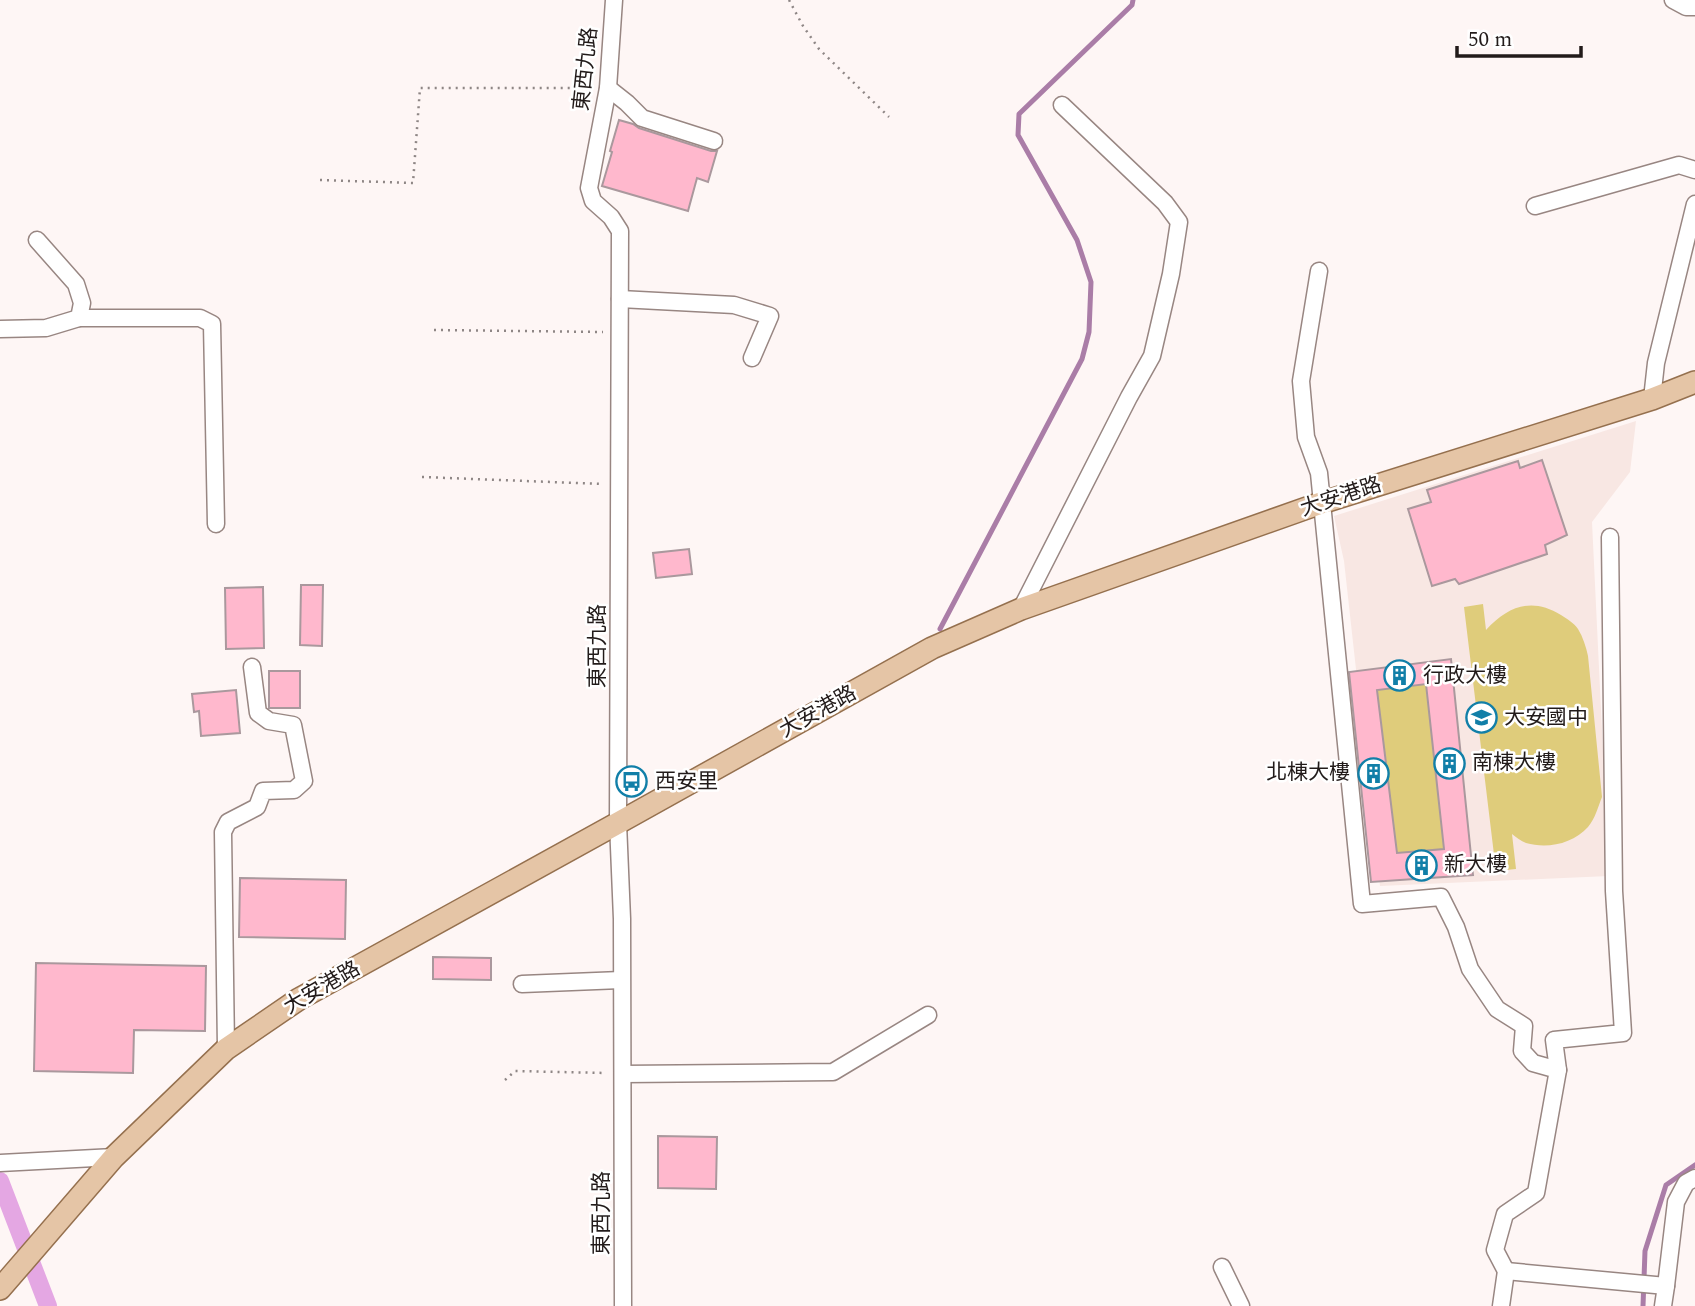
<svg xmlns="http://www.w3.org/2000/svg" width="1695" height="1306" viewBox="0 0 1695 1306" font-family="Spectral,'Noto Sans TC',serif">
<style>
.built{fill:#f8e7e3}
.green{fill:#dfcc7b}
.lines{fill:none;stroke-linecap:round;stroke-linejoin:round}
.stream{stroke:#aa7da7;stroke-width:5}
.canal{stroke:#e4a7e3;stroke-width:18}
.building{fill:#ffb8cd;stroke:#aa989d;stroke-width:2;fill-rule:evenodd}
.minor-casing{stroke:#988682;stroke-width:19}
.major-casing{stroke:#95704e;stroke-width:24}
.path{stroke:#8e8685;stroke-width:2.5;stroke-dasharray:2 5;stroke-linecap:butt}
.minor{stroke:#fff;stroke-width:16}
.major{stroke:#e5c5a6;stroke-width:21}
.labels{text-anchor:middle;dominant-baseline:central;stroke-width:5;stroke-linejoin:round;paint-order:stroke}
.street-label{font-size:21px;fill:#221b1a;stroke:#fff}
.poi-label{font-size:21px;fill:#221b1a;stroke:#fff;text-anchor:start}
</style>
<rect width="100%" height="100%" fill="#fef6f5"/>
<path class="built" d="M 1636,421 L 1630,472 L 1592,522 L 1609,876 L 1380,886 L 1344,561 L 1334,516 Z"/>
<g class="green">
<path d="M 1483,604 L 1486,630 C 1508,606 1532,597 1561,615 C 1567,619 1574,623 1578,629 C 1583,637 1586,647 1588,656 L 1602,797 C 1598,807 1595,819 1588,827 C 1573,844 1547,849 1526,843 C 1521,841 1516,837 1512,834 L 1516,869 L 1496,871 L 1464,607 Z"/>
<path d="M 1427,684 L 1444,845 L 1443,849 L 1396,853 L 1377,690 Z"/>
</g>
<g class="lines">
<g class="stream">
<path d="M 940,629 L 1082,359 L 1089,332 L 1091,282 L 1077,240 L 1018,135 L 1019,114 L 1132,5 L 1133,0"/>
<path d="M 1643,1306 L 1645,1251 L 1666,1185 L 1695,1165"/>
</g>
<path class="canal" d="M 0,1181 L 48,1306"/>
</g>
<g class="building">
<path d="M 619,120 L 633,124 L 639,128 L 711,151 L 717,151 L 708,182 L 697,178 L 688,211 L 602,186 L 612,152 L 610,151 Z"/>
<path d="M 1542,460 L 1567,535 L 1545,545 L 1547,554 L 1459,584 L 1455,579 L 1432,586 L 1408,509 L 1431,502 L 1427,490 L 1518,461 L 1520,468 Z"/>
<path d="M 689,549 L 692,574 L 656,578 L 653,553 Z"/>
<path d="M 301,585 L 323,585 L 322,646 L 300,645 Z"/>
<path d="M 263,587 L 264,648 L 226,649 L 225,588 Z"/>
<path d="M 1451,659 L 1473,875 L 1371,882 L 1349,672 ZM 1426,684 L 1444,849 L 1397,853 L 1377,690 Z"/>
<rect x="269" y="671" width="31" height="37"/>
<path d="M 236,690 L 240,733 L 201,736 L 199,711 L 194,712 L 192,694 Z"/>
<path d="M 240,878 L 346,880 L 345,939 L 239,937 Z"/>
<path d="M 433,957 L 491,958 L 491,980 L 433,979 Z"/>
<path d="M 36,963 L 206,966 L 205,1031 L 134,1030 L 133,1073 L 34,1071 Z"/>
<path d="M 658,1136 L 717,1137 L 716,1189 L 658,1188 Z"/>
</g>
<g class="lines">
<defs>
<g id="minor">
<path d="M 614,0 L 608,88 L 589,188 L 593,201 L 611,217 L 620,231 L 618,823 L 622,919 L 623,1306"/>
<path d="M 1673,0 L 1686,7 L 1695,7"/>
<path d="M 608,88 L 627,103 L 642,118 L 714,141"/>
<path d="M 1535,206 L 1679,165 L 1695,170"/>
<path d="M 1319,271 L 1301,381 L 1306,437 L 1319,473 L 1362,904 L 1441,897 L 1456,927 L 1470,969 L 1497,1009 L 1524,1026 L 1522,1051 L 1533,1063 L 1558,1070 L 1536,1193 L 1505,1214 L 1495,1250 L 1506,1271 L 1501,1306"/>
<path d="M 620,299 L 734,305 L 770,316 L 752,358"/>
<path d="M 79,318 L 200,318 L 212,324 L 216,524"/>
<path d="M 0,329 L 46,328 L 79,318 L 82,303 L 76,284 L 37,240"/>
<path d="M 1652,399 L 1656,363 L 1695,204"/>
<path d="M 1021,609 L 1129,397 L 1152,356 L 1171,274 L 1179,222 L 1165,203 L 1062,105"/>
<path d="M 522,984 L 621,980"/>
<path d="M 226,1049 L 223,832 L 228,822 L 257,807 L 263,791 L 294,790 L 304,781 L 293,725 L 269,721 L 258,713 L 252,667"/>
<path d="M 1558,1070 L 1554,1040 L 1623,1033 L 1614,891 L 1610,537"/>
<path d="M 623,1074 L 833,1072 L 928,1015"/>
<path d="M 0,1163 L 114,1157"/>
<path d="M 1222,1267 L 1241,1306"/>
<path d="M 1506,1271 L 1666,1286 L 1676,1202 L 1686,1183 L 1695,1178"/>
<path d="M 1663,1306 L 1666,1286"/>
</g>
<path id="major" d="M 0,1289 L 114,1157 L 226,1049 L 299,999 L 618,823 L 932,648 L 1021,609 L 1321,503 L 1652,399 L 1695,382"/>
</defs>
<use href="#minor" class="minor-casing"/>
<use href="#major" class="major-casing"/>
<g class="path">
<path d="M 789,0 L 803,26 L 819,49 L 889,117"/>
<path d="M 320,180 L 413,183 L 420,88 L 590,88"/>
<path d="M 434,330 L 603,332"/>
<path d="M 422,477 L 603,484"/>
<path d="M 505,1080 L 515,1071 L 606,1073"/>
</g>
<use href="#minor" class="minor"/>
<use href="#major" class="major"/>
</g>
<defs>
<symbol id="building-ring" viewBox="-11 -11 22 22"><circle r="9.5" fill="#fff" stroke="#117fa8" stroke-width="1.5"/><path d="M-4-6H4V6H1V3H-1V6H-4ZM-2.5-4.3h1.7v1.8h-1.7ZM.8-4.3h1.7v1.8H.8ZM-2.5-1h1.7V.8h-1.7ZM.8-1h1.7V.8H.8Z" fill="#117fa8"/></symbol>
<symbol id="school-ring" viewBox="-11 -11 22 22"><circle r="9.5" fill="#fff" stroke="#117fa8" stroke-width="1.5"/><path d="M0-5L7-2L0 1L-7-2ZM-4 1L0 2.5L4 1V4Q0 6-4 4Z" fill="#117fa8"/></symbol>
<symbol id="bus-ring" viewBox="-11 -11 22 22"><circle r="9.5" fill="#fff" stroke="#117fa8" stroke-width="1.5"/><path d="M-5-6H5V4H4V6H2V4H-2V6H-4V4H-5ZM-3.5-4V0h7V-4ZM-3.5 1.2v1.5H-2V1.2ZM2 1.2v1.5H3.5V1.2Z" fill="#117fa8"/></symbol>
</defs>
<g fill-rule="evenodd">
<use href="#building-ring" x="1382" y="658" width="35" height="35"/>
<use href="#school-ring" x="1464" y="700" width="35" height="35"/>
<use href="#building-ring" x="1432" y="746" width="35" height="35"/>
<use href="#building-ring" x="1356" y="756" width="35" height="35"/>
<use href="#bus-ring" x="614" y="764" width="35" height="35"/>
<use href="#building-ring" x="1404" y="848" width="35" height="35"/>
</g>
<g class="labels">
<g class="street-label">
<text transform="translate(586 69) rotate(-84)">東西九路</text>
<text transform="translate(1341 497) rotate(-18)">大安港路</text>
<text transform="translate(598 646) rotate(-90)">東西九路</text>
<text transform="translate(818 712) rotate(-29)">大安港路</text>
<text transform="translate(322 988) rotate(-30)">大安港路</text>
<text transform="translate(602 1213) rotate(-90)">東西九路</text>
</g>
<g class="poi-label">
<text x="1423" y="676">行政大樓</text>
<text x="1504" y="718">大安國中</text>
<text x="1472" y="763">南棟大樓</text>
<text x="1350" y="773" text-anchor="end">北棟大樓</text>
<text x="655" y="782">西安里</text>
<text x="1444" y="865">新大樓</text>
</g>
</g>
<path d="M1457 46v10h124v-10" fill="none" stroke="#221b1a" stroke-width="3.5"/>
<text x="1468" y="46" font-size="21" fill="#221b1a" stroke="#ffffff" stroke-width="5" paint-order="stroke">50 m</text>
</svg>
